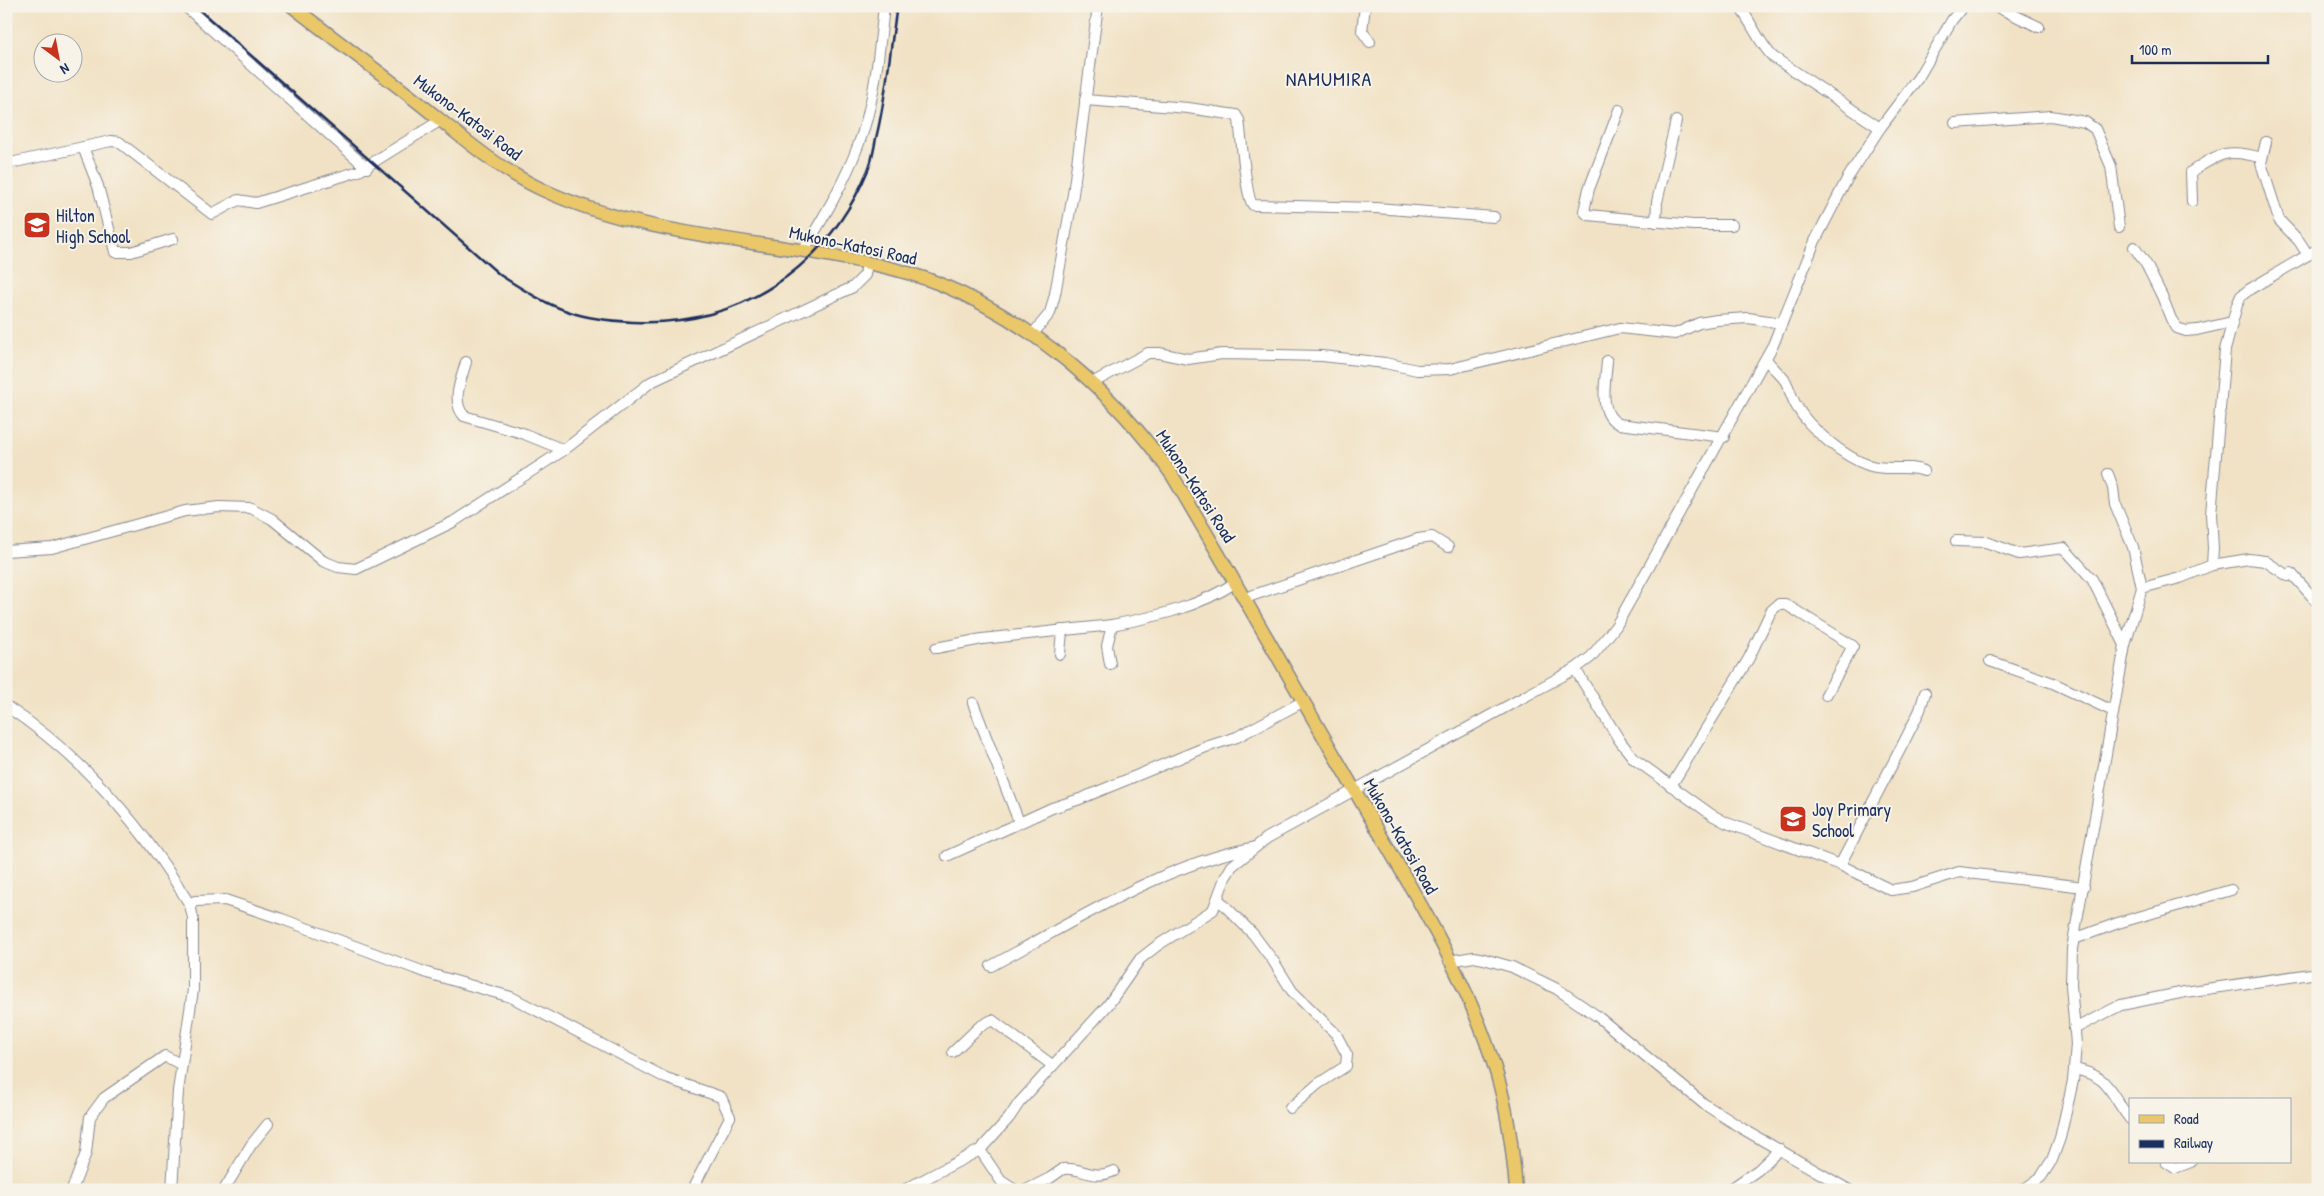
<svg xmlns="http://www.w3.org/2000/svg" width="2324" height="1196" viewBox="0 0 2324 1196" font-family="'Patrick Hand',sans-serif">
<style>
.lines{fill:none;stroke-linecap:round;stroke-linejoin:round}
.minor-casing{stroke:#868892;stroke-width:12}
.major-casing{stroke:#868892;stroke-width:15}
.minor{stroke:#fff;stroke-width:10}
.major{stroke:#eac769;stroke-width:12}
.rail{stroke:#1b2f5e;stroke-width:2.5}
.labels{text-anchor:middle;dominant-baseline:central;stroke-width:4;stroke-linejoin:round;paint-order:stroke}
.street-label{font-size:18px;fill:#1b2f5e;stroke:#f7f3e8}
.poi-label{font-size:18px;fill:#1b2f5e;stroke:#f7f3e8;text-anchor:start}
.quarter-label{font-size:20px;letter-spacing:1px;fill:#1b2f5e;stroke:#f7f3e8}
</style>
<rect width="100%" height="100%" fill="#f7f3e8"/>
<filter id="ink" filterUnits="userSpaceOnUse"><feTurbulence type="fractalNoise" baseFrequency=".02" numOctaves="2"/><feDisplacementMap in="SourceGraphic" scale="10" xChannelSelector="R" yChannelSelector="G"/><feConvolveMatrix kernelMatrix="1 2 1 2 8 2 1 2 1" color-interpolation-filters="sRGB"/></filter>
<filter id="wash" filterUnits="userSpaceOnUse"><feTurbulence type="fractalNoise" baseFrequency=".0096" numOctaves="4" result="noise"/><feDisplacementMap in="SourceGraphic" scale="20" xChannelSelector="R" yChannelSelector="G"/><feGaussianBlur stdDeviation="1.12" result="paint"/><feColorMatrix in="noise" values="0 0 0 0 0 0 0 0 0 0 0 0 0 0 0 0 0 1.4 0 .05"/><feComposite in="paint" operator="in"/></filter>
<g filter="url(#wash)">
<rect width="100%" height="100%" fill="#f1e2c5"/>
</g>
<g filter="url(#ink)">
<g class="lines">
<defs>
<g id="minor">
<path d="M 185,6 L 367,168"/>
<path d="M 1365,6 L 1362,31 L 1370,42"/>
<path d="M 1739,6 C 1752,23 1759,43 1773,57 L 1880,128"/>
<path d="M 1995,6 L 2039,27"/>
<path d="M 1085,100 L 1188,108 L 1236,115 L 1239,120 C 1241,134 1246,199 1253,205 L 1376,208 L 1494,217"/>
<path d="M 1619,110 L 1589,189 L 1584,211 L 1588,215 L 1693,225 L 1732,225"/>
<path d="M 1955,123 L 2051,116 L 2085,122 L 2095,129 L 2111,166 L 2119,227"/>
<path d="M 2266,142 L 2261,163 L 2279,220 L 2299,241 L 2308,255"/>
<path d="M 83,147 L 98,186 L 115,252 L 131,252 L 173,239"/>
<path d="M 6,164 L 111,141 L 119,142 L 212,214 L 238,200 L 256,203 L 359,171 L 441,120"/>
<path d="M 2192,201 L 2191,172 C 2219,153 2228,148 2262,158"/>
<path d="M 1656,222 L 1657,202 L 1676,121"/>
<path d="M 2134,247 L 2146,264 L 2162,296 L 2171,319 L 2177,328 L 2186,331 L 2197,330 L 2232,322"/>
<path d="M 803,251 C 824,217 844,183 858,146 C 875,102 879,52 884,6"/>
<path d="M 1032,335 L 1050,313 L 1055,294 L 1073,194 L 1098,6"/>
<path d="M 1766,359 C 1771,367 1781,374 1786,382 C 1790,390 1792,399 1797,407 C 1809,428 1844,457 1868,465 C 1887,472 1909,464 1924,471"/>
<path d="M 1607,361 C 1606,381 1597,414 1619,424 L 1724,437"/>
<path d="M 466,362 C 461,380 451,401 464,416 L 522,433 L 564,450"/>
<path d="M 1092,383 L 1148,353 L 1159,353 L 1188,359 L 1222,354 L 1322,356 L 1385,363 L 1417,370 L 1450,369 L 1620,328 L 1675,334 L 1699,323 L 1717,320 L 1748,318 L 1782,323"/>
<path d="M 1956,541 L 1986,542 L 2019,554 L 2064,548 L 2092,579 L 2125,645"/>
<path d="M 6,551 L 52,548 L 185,511 L 219,507 L 251,508 L 272,519 L 323,561 L 338,567 L 356,569 L 453,522 L 564,450 L 651,382 L 853,287 L 865,275 L 867,263"/>
<path d="M 2212,565 L 2213,548 L 2211,514 L 2225,350 L 2237,305 L 2241,296 L 2250,289 L 2318,249"/>
<path d="M 2142,588 L 2180,578 L 2212,565 L 2249,559 L 2265,561 L 2288,576 L 2291,573 L 2318,603"/>
<path d="M 1245,598 L 1418,539 L 1432,537 L 1448,547"/>
<path d="M 1112,625 C 1154,617 1200,607 1236,582"/>
<path d="M 936,648 L 982,639 L 1112,625 L 1107,646 L 1110,664"/>
<path d="M 1060,654 L 1062,630"/>
<path d="M 1990,661 L 2053,683 L 2113,711"/>
<path d="M 1575,669 L 1620,741 L 1634,759 L 1712,815 L 1727,823 L 1840,865 L 1891,890 L 1912,887 L 1959,872 L 2084,887"/>
<path d="M 973,703 L 1019,822"/>
<path d="M 6,706 C 82,756 143,827 190,905 L 193,918 L 193,990 L 178,1091 L 172,1190"/>
<path d="M 1671,786 L 1749,658 L 1771,611 L 1779,604 L 1785,604 L 1853,646 L 1826,695"/>
<path d="M 947,856 L 1052,808 L 1080,799 L 1206,747 L 1237,737 L 1304,701"/>
<path d="M 1840,865 L 1905,740 L 1920,710 L 1925,693"/>
<path d="M 1218,899 L 1253,934 L 1274,962 L 1292,991 L 1336,1034 L 1347,1055 L 1346,1066 L 1318,1084 L 1290,1108"/>
<path d="M 190,905 L 195,901 L 225,900 L 282,919 L 427,973 L 511,997 L 666,1078 L 721,1097 L 730,1117 L 692,1190"/>
<path d="M 2074,939 L 2118,923 L 2231,890"/>
<path d="M 1449,961 L 1474,957 L 1484,959 L 1512,967 L 1557,989 L 1597,1016 L 1704,1104 L 1743,1129 L 1849,1190"/>
<path d="M 991,966 C 1072,923 1161,865 1252,848"/>
<path d="M 2074,1029 L 2121,1005 L 2185,992 L 2318,973"/>
<path d="M 953,1052 L 979,1027 L 992,1020 L 1052,1065"/>
<path d="M 2074,1069 C 2111,1076 2109,1093 2130,1119"/>
<path d="M 980,1150 L 1001,1181 L 1015,1190"/>
<path d="M 2166,1162 L 2175,1168 L 2191,1162"/>
<path d="M 72,1190 L 86,1153 L 90,1117 L 104,1098 L 165,1056 L 182,1065"/>
<path d="M 224,1190 L 251,1145 L 268,1124"/>
<path d="M 904,1190 L 980,1150 L 1009,1118 L 1019,1103 L 1108,1005 L 1140,959 L 1158,945 L 1213,910 L 1225,878 L 1232,866 L 1267,838 L 1575,669 L 1591,657 L 1616,626 L 1773,345 L 1815,241 L 1847,179 L 1880,128 L 1918,78 L 1952,20 L 1963,6"/>
<path d="M 1026,1190 L 1050,1178 L 1063,1169 C 1083,1167 1092,1181 1114,1171"/>
<path d="M 1729,1190 L 1758,1170 L 1780,1149"/>
<path d="M 2023,1190 L 2041,1177 L 2052,1160 L 2060,1138 L 2073,1081 L 2076,1044 L 2071,985 L 2072,949 L 2125,645 L 2142,588 L 2133,547 L 2115,504 L 2113,488 L 2108,474"/>
</g>
<path id="major" d="M 292,6 C 334,39 377,70 419,103 C 457,133 496,168 541,189 C 624,228 716,237 805,251 C 850,259 897,267 940,284 C 1033,322 1115,393 1172,475 C 1234,579 1294,686 1355,791 C 1407,882 1467,974 1497,1075 C 1508,1112 1513,1151 1516,1190"/>
</defs>
<use href="#minor" class="minor-casing"/>
<use href="#major" class="major-casing"/>
<use href="#minor" class="minor"/>
<use href="#major" class="major"/>
<path class="rail" d="M 195,6 L 500,275 C 522,289 545,304 570,312 C 590,319 612,321 633,322 C 740,327 827,268 868,170 C 873,159 874,146 877,134 C 887,92 890,49 897,6"/>
</g>
</g>
<defs>
<symbol id="school-square" viewBox="-11 -11 22 22"><rect x="-9" y="-9" width="18" height="18" rx="4" fill="#c8321e" stroke="#f7f3e8"/><path d="M0-5L7-2L0 1L-7-2ZM-4 1L0 2.5L4 1V4Q0 6-4 4Z" fill="#fff"/></symbol>
</defs>
<g fill-rule="evenodd">
<use href="#school-square" x="21" y="209" width="32" height="32"/>
<use href="#school-square" x="1777" y="803" width="32" height="32"/>
</g>
<g class="labels">
<g class="street-label">
<text transform="translate(468 117) rotate(37)">Mukono-Katosi Road</text>
<text transform="translate(853 245) rotate(12)">Mukono-Katosi Road</text>
<text transform="translate(1196 486) rotate(57)">Mukono-Katosi Road</text>
<text transform="translate(1401 836) rotate(60)">Mukono-Katosi Road</text>
</g>
<g class="poi-label">
<text x="56" y="215">Hilton<tspan x="56" dy="21">High School</tspan></text>
<text x="1812" y="809">Joy Primary<tspan x="1812" dy="21">School</tspan></text>
</g>
<g class="quarter-label">
<text x="1329" y="78">NAMUMIRA</text>
</g>
</g>
<rect width="2324" height="1196" fill="none" stroke="#f7f3e8" stroke-width="25"/>
<rect x="2129" y="1098" width="162" height="65" fill="#f7f3e8" stroke="#9fa5b1"/>
<rect x="2139" y="1115" width="25" height="8" fill="#eac769" stroke="#9fa5b1"/>
<text x="2174" y="1124" font-size="15" fill="#1b2f5e">Road</text>
<rect x="2139" y="1140" width="25" height="8" fill="#1b2f5e" stroke="#9fa5b1"/>
<text x="2174" y="1148" font-size="15" fill="#1b2f5e">Railway</text>
<g transform="translate(58 58) rotate(148)"><circle r="24" fill="#f7f3e8" stroke="#9fa5b1"/>
<path d="M0-4L9 19L0 12L-9 19Z" fill="#c8321e"/>
<text y="-8" font-size="14" font-weight="bold" text-anchor="middle" fill="#1b2f5e">N</text>
</g>
<path d="M2132 55v8h136v-8" fill="none" stroke="#1b2f5e" stroke-width="2.5"/>
<text x="2139" y="55" font-size="15" fill="#1b2f5e" stroke="#f7f3e8" stroke-width="4" paint-order="stroke">100 m</text>
</svg>
